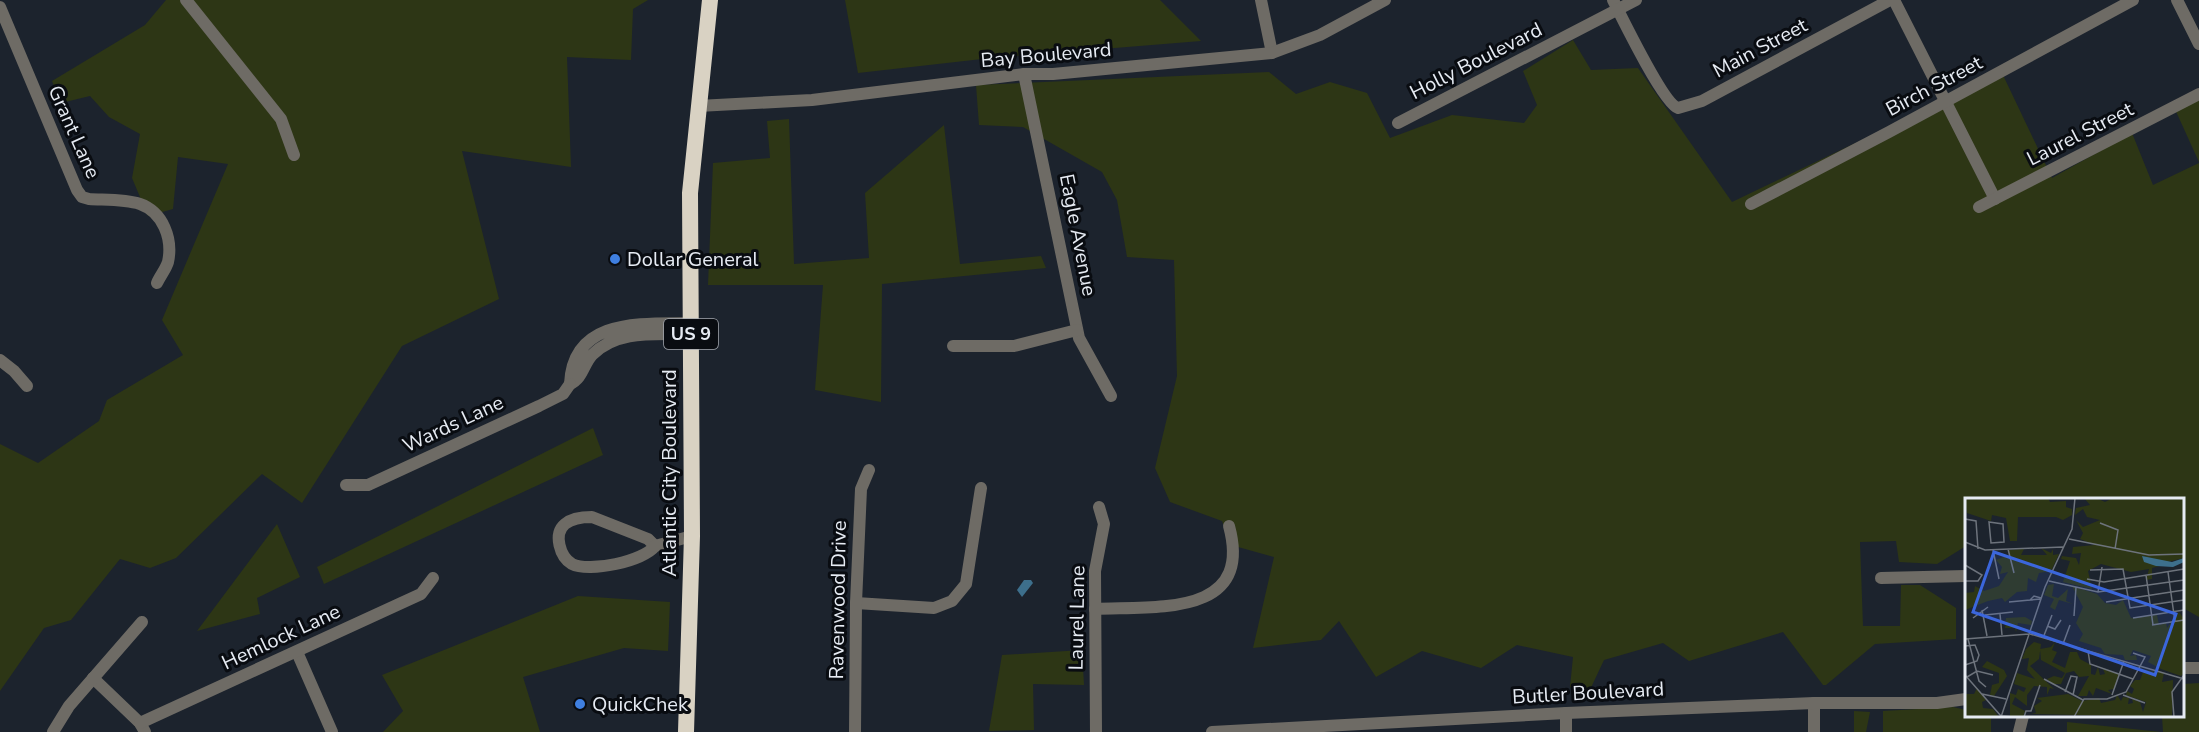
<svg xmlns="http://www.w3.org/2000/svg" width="2199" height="732" viewBox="0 0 2199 732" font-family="'Nunito Sans',sans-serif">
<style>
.green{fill:#2d3615}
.water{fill:#3d6f8c}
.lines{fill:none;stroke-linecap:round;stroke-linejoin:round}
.minor{stroke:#6e6b65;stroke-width:12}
.highway{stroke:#d9d2c3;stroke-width:16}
.shop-dot{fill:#3f7fe0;stroke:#090c11;stroke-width:2}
.labels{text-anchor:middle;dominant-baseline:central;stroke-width:6;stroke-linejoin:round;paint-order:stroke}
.shield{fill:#090c11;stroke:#a4a8af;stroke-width:1.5}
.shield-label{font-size:18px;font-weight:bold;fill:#e6ebf3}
.street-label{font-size:20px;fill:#e6ebf3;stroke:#090c11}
.poi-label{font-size:20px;fill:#e6ebf3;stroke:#090c11;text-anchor:start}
.inset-road{fill:none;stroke:#6d737c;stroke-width:1.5}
.view{fill:#3b66dc;fill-opacity:0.15;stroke:#3b66dc;stroke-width:3}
.inset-edge{fill:none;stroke:#e6ebf3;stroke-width:3}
</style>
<rect width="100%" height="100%" fill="#1c232d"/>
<g class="green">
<path d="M 166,0 L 648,0 L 633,9 L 631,60 L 567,57 L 571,167 L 462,151 L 499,299 L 402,346 L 302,503 L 262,474 L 176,558 L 150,568 L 120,559 L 71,620 L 44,628 L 0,691 L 0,444 L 38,463 L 99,421 L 107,400 L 183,355 L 162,320 L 228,164 L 178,157 L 173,209 L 148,216 L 132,178 L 140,134 L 109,117 L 90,96 L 61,103 L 52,81 L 145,25 Z"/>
<path d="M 845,0 L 1160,0 L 1201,41 L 991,58 L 858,73 Z"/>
<path d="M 1573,40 L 1591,70 L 1638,68 L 1732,202 L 2002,73 L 2052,178 L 2132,133 L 2153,185 L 2199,163 L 2199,617 L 2183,608 L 2182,500 L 1966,500 L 1966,546 L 1937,564 L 1899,562 L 1896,541 L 1860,542 L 1863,626 L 1900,626 L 1901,585 L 1920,585 L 1956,608 L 1956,639 L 1875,644 L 1826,685 L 1823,685 L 1783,632 L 1689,661 L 1663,643 L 1604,660 L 1588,694 L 1570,687 L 1573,657 L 1517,645 L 1481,668 L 1422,651 L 1376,677 L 1339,621 L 1321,640 L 1253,648 L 1274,557 L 1231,545 L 1222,521 L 1170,502 L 1155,468 L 1177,376 L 1174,260 L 1127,257 L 1117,200 L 1102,172 L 1023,127 L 979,125 L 976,85 L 1269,72 L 1296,94 L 1330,82 L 1367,93 L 1390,138 L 1452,115 L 1524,123 L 1537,105 L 1523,71 Z"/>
<path d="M 2199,92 L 2199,162 L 2174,107 Z"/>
<path d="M 789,119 L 794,264 L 869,258 L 865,193 L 944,125 L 960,264 L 1041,256 L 1046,268 L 882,284 L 881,402 L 815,390 L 823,285 L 708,285 L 713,163 L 770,158 L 767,121 Z"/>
<path d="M 593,428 L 603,455 L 324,584 L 317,567 Z"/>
<path d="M 277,524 L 300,577 L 257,598 L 260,614 L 197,631 Z"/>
<path d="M 578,596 L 670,602 L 668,651 L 624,648 L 523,677 L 540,732 L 383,732 L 403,711 L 382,675 Z"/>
<path d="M 1082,650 L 1084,685 L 1033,684 L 1034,730 L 989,731 L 1002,655 Z"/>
<path d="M 2199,683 L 2199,732 L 2163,732 L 2162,716 L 2182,716 L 2183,684 Z"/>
<path d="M 1953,707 L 1966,710 L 1966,716 L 1991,716 L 1991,732 L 1883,732 L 1883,711 Z"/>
<path d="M 1854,711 L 1870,712 L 1866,732 L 1854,732 Z"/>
<path d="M 2067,722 L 2161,732 L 2067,732 Z"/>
</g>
<path class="water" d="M 1024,580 L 1031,580 L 1033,583 L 1022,597 L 1017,590 Z"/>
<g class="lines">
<g class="minor">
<path d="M 186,0 L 281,119 L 294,155"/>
<path d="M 1261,0 L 1272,53"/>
<path d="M 1613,0 C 1622,18 1664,104 1678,108 L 1702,101 L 1890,0"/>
<path d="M 1894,0 L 1995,199"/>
<path d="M 2177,0 L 2199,44"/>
<path d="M 0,7 L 77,190 L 82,197 L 89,199 C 105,200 125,199 140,204 C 163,212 173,239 168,262 C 166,269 160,276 157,283"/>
<path d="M 1024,74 L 1079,338 L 1111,396"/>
<path d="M 698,106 L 812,100 L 1024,74 L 1053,74 L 1272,53 L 1320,35 L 1385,0"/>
<path d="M 1398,123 L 1636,0"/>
<path d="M 1751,204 L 1889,132 L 2133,0"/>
<path d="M 1979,207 L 2199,94"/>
<path d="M 691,323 C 643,324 573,317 570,384 C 583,378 583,365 592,355 C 618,329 657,335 691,334"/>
<path d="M 953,346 L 1014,346 L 1077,330"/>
<path d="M 0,360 L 14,371 L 27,386"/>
<path d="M 346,485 L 368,485 L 539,406 L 563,394 L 570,384"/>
<path d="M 592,517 L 648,539 L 655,546 C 644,561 589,573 572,564 C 560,557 553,534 565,524 C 572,518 583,517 592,517 Z"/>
<path d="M 655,546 L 692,536"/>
<path d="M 1881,578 L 1966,576"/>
<path d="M 856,603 L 934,608 L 952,601 L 966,584 L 981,488"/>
<path d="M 1095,609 C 1154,606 1254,618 1229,526"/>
<path d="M 297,652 L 332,732"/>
<path d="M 2182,668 L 2199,668"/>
<path d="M 93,678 L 140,723 L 145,732"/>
<path d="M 1814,703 L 1814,732"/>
<path d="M 140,723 L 421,594 L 433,578"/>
<path d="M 53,732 L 69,706 L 142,622"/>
<path d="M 855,732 L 856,603 L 861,489 L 869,470"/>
<path d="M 1096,732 L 1095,571 L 1104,524 L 1099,507"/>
<path d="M 1212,732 L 1566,713 L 1814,703 L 1937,703 L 1966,699"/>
<path d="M 1566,732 L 1566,713"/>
<path d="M 2019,732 L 2023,716"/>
</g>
<path class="highway" d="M 686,732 L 692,536 L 690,193 L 710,0"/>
</g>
<g class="shop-dot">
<circle cx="615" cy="259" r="6"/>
<circle cx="580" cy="704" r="6"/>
</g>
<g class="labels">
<rect class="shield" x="664" y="319" width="54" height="30" rx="4.5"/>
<g class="shield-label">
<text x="691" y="334">US 9</text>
</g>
<g class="street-label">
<text transform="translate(1760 48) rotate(-28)">Main Street</text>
<text transform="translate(1046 55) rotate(-5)">Bay Boulevard</text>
<text transform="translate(1476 61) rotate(-27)">Holly Boulevard</text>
<text transform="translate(1934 86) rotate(-28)">Birch Street</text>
<text transform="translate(74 132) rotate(66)">Grant Lane</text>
<text transform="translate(2080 134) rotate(-27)">Laurel Street</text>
<text transform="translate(1078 235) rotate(79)">Eagle Avenue</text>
<text transform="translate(453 424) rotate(-25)">Wards Lane</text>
<text transform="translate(669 473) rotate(-90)">Atlantic City Boulevard</text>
<text transform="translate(838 600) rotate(-89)">Ravenwood Drive</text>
<text transform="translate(1077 618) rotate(-89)">Laurel Lane</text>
<text transform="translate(281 637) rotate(-25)">Hemlock Lane</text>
<text transform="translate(1588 693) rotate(-3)">Butler Boulevard</text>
</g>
<g class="poi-label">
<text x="627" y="259">Dollar General</text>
<text x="592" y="704">QuickChek</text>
</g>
</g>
<g transform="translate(1965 498)">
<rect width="219" height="219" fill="#1c232d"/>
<path d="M 0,0 L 83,0 L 85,4 L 101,3 L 101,9 L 107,11 L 107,17 L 98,22 L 91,19 L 53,19 L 52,43 L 45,43 L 41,20 L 27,17 L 26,23 L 2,15 ZM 131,0 L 140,4 L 148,0 L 219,0 L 219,60 L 202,64 L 177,58 L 194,68 L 187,70 L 187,81 L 181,82 L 184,71 L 166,74 L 136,66 L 123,73 L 127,91 L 98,84 L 105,63 L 96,61 L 97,58 L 111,60 L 114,67 L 116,55 L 107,56 L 108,49 L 130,47 L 115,41 L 118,35 L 111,22 L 118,29 L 135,22 L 122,19 L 118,11 L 110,17 L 111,10 L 125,7 L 120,1 ZM 76,50 L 86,55 L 88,51 L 88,57 L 94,56 L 86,73 L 74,75 L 71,84 L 63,80 L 62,93 L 52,94 L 40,104 L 37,100 L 23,103 L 0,112 L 0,95 L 9,94 L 10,88 L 19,93 L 34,88 L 43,74 L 35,76 L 37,69 L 31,62 L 44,57 L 44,52 L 59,51 L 56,57 L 82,57 ZM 89,86 L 87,98 L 93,100 L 103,91 L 101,103 L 108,106 L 94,102 L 90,112 L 85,109 L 89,101 L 79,97 L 83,87 ZM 107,88 L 132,96 L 140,105 L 151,107 L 158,102 L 166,120 L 192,117 L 194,127 L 201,125 L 202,130 L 214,114 L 219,121 L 219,175 L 216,178 L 196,171 L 183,164 L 186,158 L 168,152 L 165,158 L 171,157 L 172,162 L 160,162 L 158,157 L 140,156 L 136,150 L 114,143 L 118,136 L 111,125 L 118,109 ZM 60,119 L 67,123 L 66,127 L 53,125 L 51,134 L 50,130 L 40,130 L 41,120 ZM 69,144 L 76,146 L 74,161 L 65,168 L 89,191 L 85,190 L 82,197 L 82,189 L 69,188 L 62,197 L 62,208 L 50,199 L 47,206 L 60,213 L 58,219 L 45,219 L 45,195 L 51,197 L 53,191 L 59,194 L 61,190 L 49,186 L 52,175 L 70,181 L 62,172 L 64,160 L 57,161 L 61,151 ZM 90,144 L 87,152 L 92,154 L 87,164 L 100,170 L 105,154 L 112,154 L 115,161 L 126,167 L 126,176 L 130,177 L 133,169 L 135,177 L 140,176 L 138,171 L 154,176 L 149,191 L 143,192 L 147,196 L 131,190 L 128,198 L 124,192 L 122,198 L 113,198 L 124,178 L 114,179 L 109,173 L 101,175 L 96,186 L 87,186 L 82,181 L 89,178 L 97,180 L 100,175 L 76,162 L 75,151 L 86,149 ZM 22,163 L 39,172 L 42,178 L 29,198 L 25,197 L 27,187 L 34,185 L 34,175 L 17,169 ZM 179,172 L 199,175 L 197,184 L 208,182 L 207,219 L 66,216 L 71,215 L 69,208 L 77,203 L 72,200 L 103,196 L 117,203 L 134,200 L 136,205 L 150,202 L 152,197 L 156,203 L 158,199 L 164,200 L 163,206 L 168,205 L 167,201 L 175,204 L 178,214 L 181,204 L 161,197 L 162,193 L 167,196 L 169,191 L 165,188 L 170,182 L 175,182 ZM 12,190 L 21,202 L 17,204 L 18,210 L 28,211 L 34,219 L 0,219 L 0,196 L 9,196 Z" fill="#2d3615"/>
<path d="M 177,58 L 207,64 L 219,60 L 219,64 L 208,69 L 191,68 L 179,64 Z" fill="#3d6f8c"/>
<path class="inset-road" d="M 0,21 L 11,23 L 13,51M 24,24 L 38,26 L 39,44 L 26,45 ZM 135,25 L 153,32 L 150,51M 104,41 L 184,57 L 219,56M 0,44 L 20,52 L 98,49M 43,51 L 49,75M 28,52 L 34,81M 0,67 L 17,77 L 13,83 L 0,83M 125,72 L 158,71 L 165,110 L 219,102M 203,74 L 210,124M 181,77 L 188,127M 122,81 L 139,84 L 219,71M 84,83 L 133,94 L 219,82M 133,94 L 137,69M 76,100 L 69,98 L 65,102 L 76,101M 44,104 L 65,102M 141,104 L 219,92M 17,112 L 22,138M 35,116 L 37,137M 20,117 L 48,114M 109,118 L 111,89M 8,120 L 23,109M 168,120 L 219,112M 187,127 L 219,122M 82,128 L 90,131 L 96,122M 65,136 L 219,181M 78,140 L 87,117M 0,141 L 64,136M 3,141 L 14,183 L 21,189M 98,146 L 105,127M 0,148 L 10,147 L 14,157 L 12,163 L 0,167M 123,153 L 125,166 L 168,181M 0,177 L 36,218 L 49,219M 2,179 L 12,173 L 28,177M 79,181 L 118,202M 100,194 L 106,178 L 112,179 L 108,197M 17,196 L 41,201M 147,197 L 159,163M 158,197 L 180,205M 36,219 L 80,89 L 107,31 L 110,0M 59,219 L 61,213 L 66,213 L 75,187M 109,219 L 119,201 L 142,201 L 161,194 L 180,159 L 168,155M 209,219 L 207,194 L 219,177"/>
<path class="view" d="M 29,54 L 211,116 L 190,177 L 8,114 Z"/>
<rect width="219" height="219" class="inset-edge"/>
</g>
</svg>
